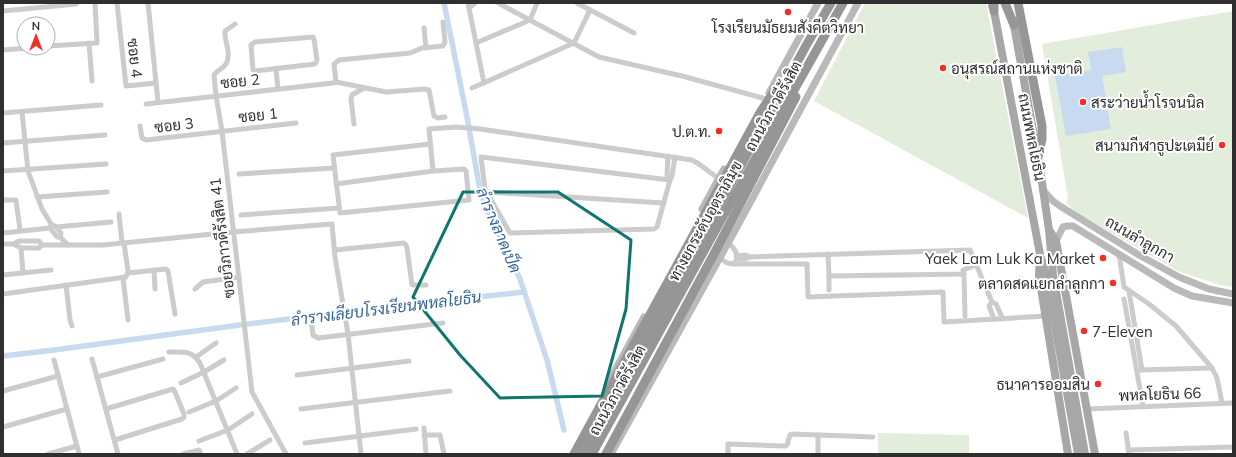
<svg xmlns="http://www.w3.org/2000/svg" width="1236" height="457" viewBox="0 0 1236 457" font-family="Mulish,Sarabun,sans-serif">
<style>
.green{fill:#e3eddc}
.water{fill:#c7daef}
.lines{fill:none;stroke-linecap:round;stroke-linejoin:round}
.canal{stroke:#c7daef;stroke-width:5.5}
.street{stroke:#ccc;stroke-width:5}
.secondary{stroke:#b9b9b9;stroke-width:7}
.primary{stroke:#a7a7a7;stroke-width:8}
.highway{stroke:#969696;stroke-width:9}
.marked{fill:none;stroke:#0f766e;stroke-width:3;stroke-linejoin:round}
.poi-dot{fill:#f32f24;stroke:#fff;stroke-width:1.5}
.labels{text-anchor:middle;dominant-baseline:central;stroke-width:4;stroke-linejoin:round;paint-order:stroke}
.poi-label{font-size:15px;fill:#2f2f2f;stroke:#fff;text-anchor:end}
.street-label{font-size:15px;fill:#2f2f2f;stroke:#fff}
.water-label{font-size:16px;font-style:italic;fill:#366698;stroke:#fff}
</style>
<rect width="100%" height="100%" fill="#fff"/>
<g class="green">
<path d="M 865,3 L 986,3 L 1028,218 L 814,101 Z"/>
<path d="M 1233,11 L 1233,287 L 1220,285 L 1178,271 L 1079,214 L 1066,203 L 1068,198 L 1042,44 Z"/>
<path d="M 878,433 L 969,435 L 969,454 L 878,454 Z"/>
</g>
<path class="water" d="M 1122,47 L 1126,72 L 1102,76 L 1111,129 L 1066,136 L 1055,76 L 1091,70 L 1088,52 Z"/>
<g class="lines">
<g class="canal">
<path d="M 444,3 L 467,117 L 480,190 L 488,211 L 520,279 L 547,360 L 564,430"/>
<path d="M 248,324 L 370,309 L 524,292"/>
<path d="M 3,356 L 54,350 L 240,325"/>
</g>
<g class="street">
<path d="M 117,3 L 126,86 L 156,83"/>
<path d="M 148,3 L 158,102"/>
<path d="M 468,3 L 484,83"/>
<path d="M 498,3 L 599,57 L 682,76 L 766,99"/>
<path d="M 577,3 L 634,33"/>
<path d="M 469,8 L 475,3"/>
<path d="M 3,11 L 76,4 L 77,3"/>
<path d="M 235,24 L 225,31 C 224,41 232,54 226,64 C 223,69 217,70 214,75 L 216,96 L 222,131 L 252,392 L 286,454"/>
<path d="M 424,28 L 426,48"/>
<path d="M 313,37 L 314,39 L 317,60 L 315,64 L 255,71 L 253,70 L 251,45 L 255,42 Z"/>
<path d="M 89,43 L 92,81"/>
<path d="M 476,43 L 530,20 L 537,3"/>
<path d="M 48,46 L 97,43 L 95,3"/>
<path d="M 3,50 L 28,48"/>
<path d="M 276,69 L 278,89"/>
<path d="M 336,82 L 334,64 L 339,60 L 410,53 L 422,48 L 443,46 L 445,42 L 443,22"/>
<path d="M 336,82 L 386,92 L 425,89 L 429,90 L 434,116 L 438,118 L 445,117"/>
<path d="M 472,88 L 574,43 L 590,10"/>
<path d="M 146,104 L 333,83 L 336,82"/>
<path d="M 22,112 L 28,171 L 42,209 L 51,224 L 56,227 L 61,233 L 60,237"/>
<path d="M 3,113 L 101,105"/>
<path d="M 354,124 L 351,99 L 352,95 L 364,88"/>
<path d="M 140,126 L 142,138 L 146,140 L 296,123"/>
<path d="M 3,143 L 105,135"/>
<path d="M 668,156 L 667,175 L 670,180 L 672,176 L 675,157"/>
<path d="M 481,157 L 670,180 L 657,227 L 654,229 L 510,233 L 485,189 Z"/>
<path d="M 3,171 L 106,164"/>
<path d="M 433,171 L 429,129 L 457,127 L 480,129 L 692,160 L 699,164 L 719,179"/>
<path d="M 239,174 L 334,168"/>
<path d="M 336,184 L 433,171 L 464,169 L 466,171 L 469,200 L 340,213 L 333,155 L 430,144"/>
<path d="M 488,192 L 664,203"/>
<path d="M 37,197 L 107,192"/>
<path d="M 3,200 L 16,200 L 20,230"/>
<path d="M 119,214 L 122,243"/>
<path d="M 241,215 L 339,208"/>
<path d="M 51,225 L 50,228 L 57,237 L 60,237 L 68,245"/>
<path d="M 56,227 L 111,222"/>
<path d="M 3,233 L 50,228"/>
<path d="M 3,244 L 14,244 L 21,248 L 39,248 L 42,245"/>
<path d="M 14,244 L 19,241 L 39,241 L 42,245 L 103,245 L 233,232 L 332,224 L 335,257 L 348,334 L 361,454"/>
<path d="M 21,248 L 23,273"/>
<path d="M 335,250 L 404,243 L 406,245 L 407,248 L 412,285 L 426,285"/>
<path d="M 828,254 L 829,276 L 964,274 L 963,270 L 976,265"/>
<path d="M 1119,254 L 1124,287 L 1149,304 L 1176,326 L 1212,368 L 1217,378 L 1222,403"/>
<path d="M 736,256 L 746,255 L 749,257 L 746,259 L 737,259"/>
<path d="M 749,257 L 970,250 L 992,302 L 996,304 L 1003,319"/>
<path d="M 720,258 L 727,263 L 734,264 L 737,259 L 736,252 L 729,242"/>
<path d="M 734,264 L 807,264 L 808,297 L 943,292 L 944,322 L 1046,316"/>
<path d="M 154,270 L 155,289"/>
<path d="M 128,273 L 166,269 L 168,271 L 175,314"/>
<path d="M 964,274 L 965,316"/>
<path d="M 3,275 L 51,270"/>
<path d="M 829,276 L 829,290"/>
<path d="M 123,278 L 128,320"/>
<path d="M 66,285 L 70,320 L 72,326"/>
<path d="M 195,289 L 203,282 L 239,277"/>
<path d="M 1129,291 L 1142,370"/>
<path d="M 3,294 L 126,277 L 128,271 L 124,243"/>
<path d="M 1124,299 L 1143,406"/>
<path d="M 992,302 L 989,306 L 994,319"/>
<path d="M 311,320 L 313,335 L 318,338 L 443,323"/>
<path d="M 169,352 C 184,352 191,350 200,363 L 237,454"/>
<path d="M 196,357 L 216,343"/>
<path d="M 92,359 L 118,454"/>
<path d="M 54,360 L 79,454"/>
<path d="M 1139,370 L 1212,368"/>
<path d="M 297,375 L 409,361"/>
<path d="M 97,377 L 163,359"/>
<path d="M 181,383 L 204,372 L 224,360"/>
<path d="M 3,391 L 58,376"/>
<path d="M 106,409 L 173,389 L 175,392 L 184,414 L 184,417 L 182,419 L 115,440"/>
<path d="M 301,409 L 450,391"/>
<path d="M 1087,409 L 1233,403"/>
<path d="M 189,412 L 216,401 L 236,388"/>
<path d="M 3,427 L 67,409"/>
<path d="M 424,428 L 426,454"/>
<path d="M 1126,433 L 1129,454"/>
<path d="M 424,435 L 440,435 L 444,454"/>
<path d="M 199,441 L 228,430 L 252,414"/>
<path d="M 305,443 L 416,429"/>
<path d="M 1128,450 L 1233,447"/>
<path d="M 48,454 L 77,446"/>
<path d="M 183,454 L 199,450 L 201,454"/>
<path d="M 247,454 L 270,440"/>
<path d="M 728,454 L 728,444 L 785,446 L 787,445 L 790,435 L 792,434 L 873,437"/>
<path d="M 818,454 L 818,435"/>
</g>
<g class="secondary">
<path d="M 769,93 L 818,3"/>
<path d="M 1043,190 L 1053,201 L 1060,206 L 1139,255 L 1179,277 L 1209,289 L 1233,294"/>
<path d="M 702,209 L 724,169"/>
<path d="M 1056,241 L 1063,227 L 1067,226 L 1073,226 L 1174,288 L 1192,296 L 1233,303"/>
<path d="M 607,385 L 644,317"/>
<path d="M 611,454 L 737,227 L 858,3"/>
</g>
<g class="primary">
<path d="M 992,6 L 994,11 L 1040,254 L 1039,276 L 1068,454"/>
<path d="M 1013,20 L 1040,169 L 1049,230 L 1053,275 L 1085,454"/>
<path d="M 1050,231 L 1056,241 L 1095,454"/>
<path d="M 1041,258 L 1046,275 L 1078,454"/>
</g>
<g class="highway">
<path d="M 994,3 L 994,11"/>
<path d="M 1005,3 L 1014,25"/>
<path d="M 1018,3 L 1042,126 L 1042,139 L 1038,157"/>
<path d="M 574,454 L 761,111 L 779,84"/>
<path d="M 584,454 L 807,44 L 831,3"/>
<path d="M 592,454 L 721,220 L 843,3"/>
<path d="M 606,454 L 715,252 L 796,97"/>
</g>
</g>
<path class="marked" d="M 463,192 L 558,192 L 631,240 L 626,309 L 602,396 L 500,398 L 460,355 L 413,297 Z"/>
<g class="poi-dot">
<circle cx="788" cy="12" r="4"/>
<circle cx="943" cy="68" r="4"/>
<circle cx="1083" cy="102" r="4"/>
<circle cx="719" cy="131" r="4"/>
<circle cx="1222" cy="145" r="4"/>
<circle cx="1103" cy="258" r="4"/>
<circle cx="1113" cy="283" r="4"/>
<circle cx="1084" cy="331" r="4"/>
<circle cx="1098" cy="384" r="4"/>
</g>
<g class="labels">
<g class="poi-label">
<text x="788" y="27" text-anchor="middle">โรงเรียนมัธยมสังคีตวิทยา</text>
<text x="951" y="68" text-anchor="start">อนุสรณ์สถานแห่งชาติ</text>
<text x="1091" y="102" text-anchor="start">สระว่ายน้ำโรจนนิล</text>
<text x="711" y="131">ป.ต.ท.</text>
<text x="1214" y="145">สนามกีฬาธูปะเตมีย์</text>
<text x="1095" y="258">Yaek Lam Luk Ka Market</text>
<text x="1105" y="283">ตลาดสดแยกลำลูกกา</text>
<text x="1092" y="331" text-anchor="start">7-Eleven</text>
<text x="1090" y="384">ธนาคารออมสิน</text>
</g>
<g class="street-label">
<text transform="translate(135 58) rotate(83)">ซอย 4</text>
<text transform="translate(240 81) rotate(-6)">ซอย 2</text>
<text transform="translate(773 106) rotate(-61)">ถนนวิภาวดีรังสิต</text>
<text transform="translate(258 115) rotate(-6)">ซอย 1</text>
<text transform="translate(174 125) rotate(-7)">ซอย 3</text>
<text transform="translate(1032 137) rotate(79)">ถนนพหลโยธิน</text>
<text transform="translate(705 221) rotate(-61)">ทางยกระดับอุตราภิมุข</text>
<text transform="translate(222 238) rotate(-97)">ซอยวิภาวดีรังสิต 41</text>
<text transform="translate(1140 239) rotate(30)">ถนนลำลูกกา</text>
<text transform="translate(617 390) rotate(-61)">ถนนวิภาวดีรังสิต</text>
<text transform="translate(1160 394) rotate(-2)">พหลโยธิน 66</text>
</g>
<g class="water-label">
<text transform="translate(499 230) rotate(67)">ลำรางลาดเป็ด</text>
<text transform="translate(386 308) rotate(-7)">ลำรางเลียบโรงเรียนพหลโยธิน</text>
</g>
</g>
<rect width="1236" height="457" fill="none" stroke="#2f2f2f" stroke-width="8"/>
<g transform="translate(36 36)"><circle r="19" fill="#ffffff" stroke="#acacac"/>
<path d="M0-3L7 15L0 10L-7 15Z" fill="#f32f24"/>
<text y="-6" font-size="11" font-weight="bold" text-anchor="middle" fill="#2f2f2f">N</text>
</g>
</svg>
